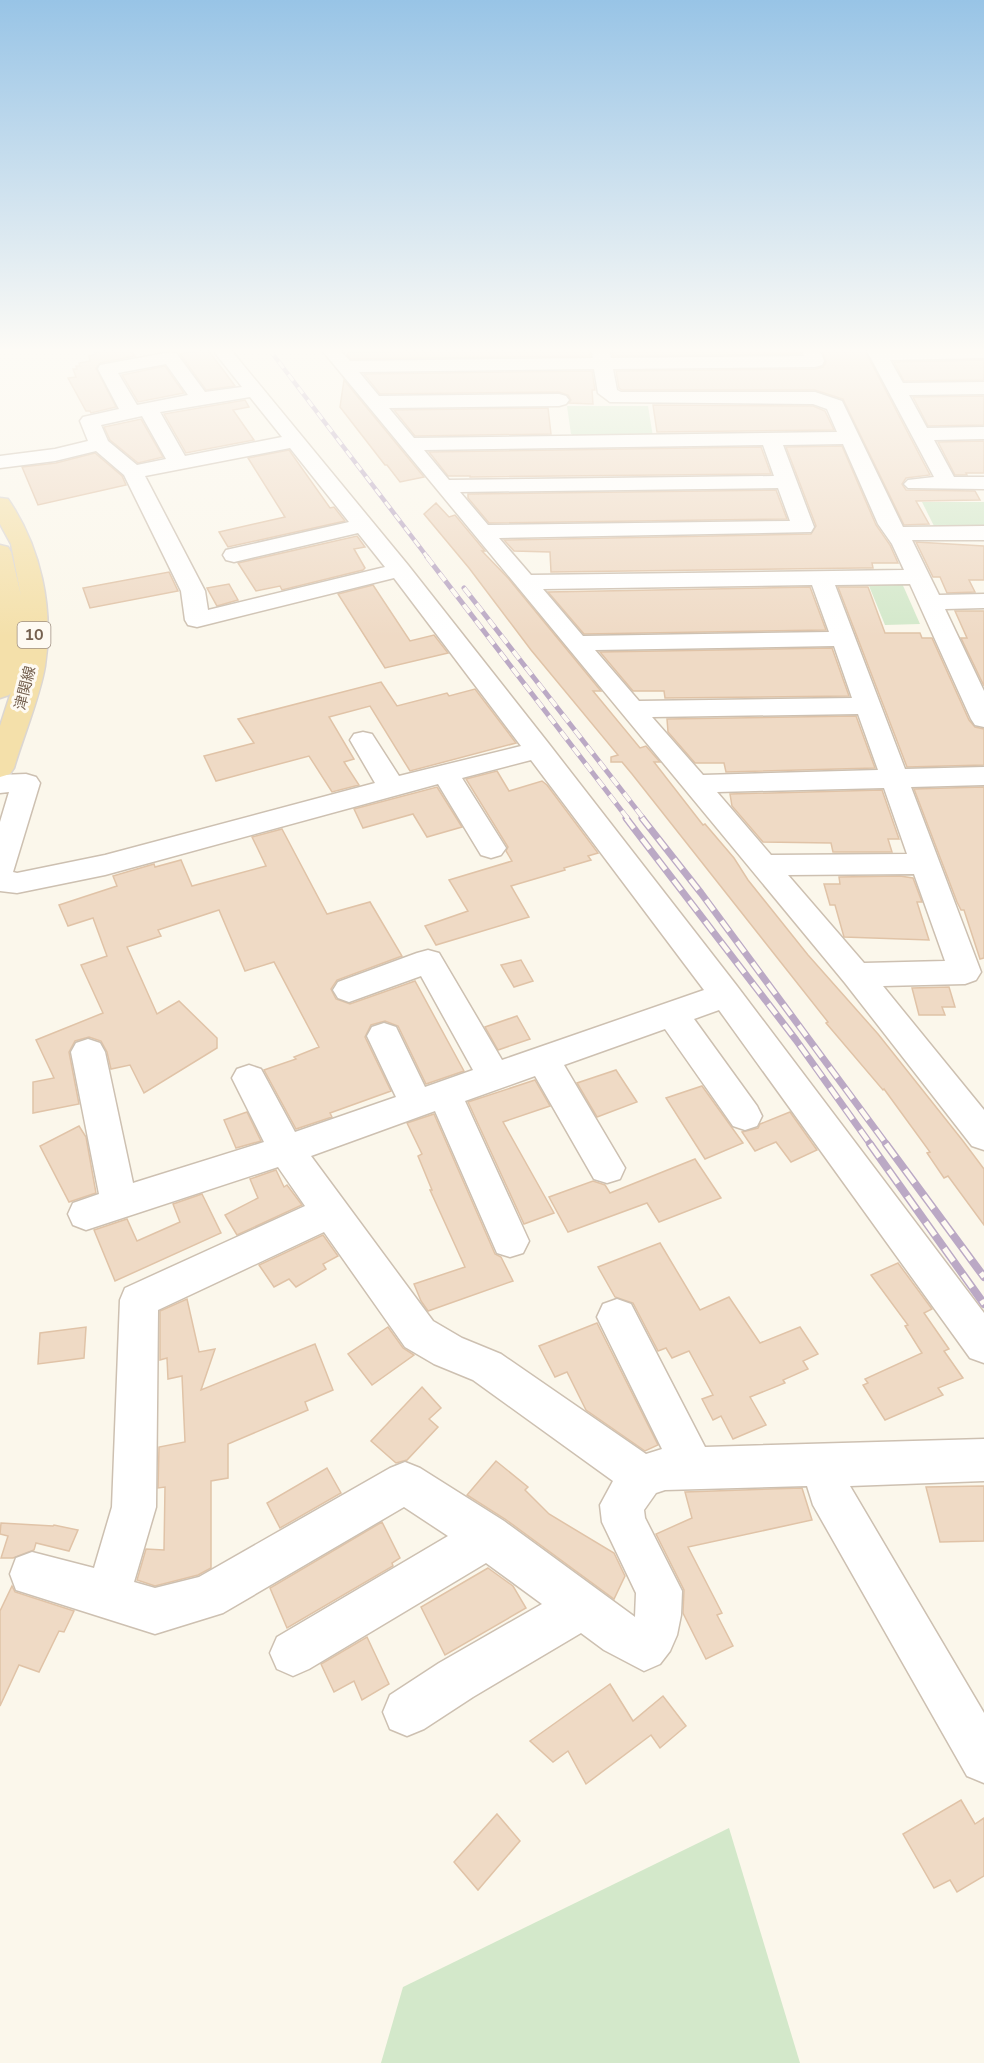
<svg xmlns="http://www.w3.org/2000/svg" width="984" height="2063" viewBox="0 0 984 2063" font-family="'Nunito Sans','Noto Sans JP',sans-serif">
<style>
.green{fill:#d3e8ca}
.building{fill:#efdac5;stroke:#e0c3a7;stroke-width:1.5}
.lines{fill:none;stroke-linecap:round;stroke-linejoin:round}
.minor-casing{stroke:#cdc0b1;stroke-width:3}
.major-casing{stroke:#dbd6d2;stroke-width:3}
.minor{fill:#fff;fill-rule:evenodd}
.major{fill:#f4e0aa;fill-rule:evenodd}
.rail-far3-casing{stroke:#bba9c5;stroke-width:4.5}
.rail-far2-casing{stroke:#bba9c5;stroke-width:5}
.rail-far1-casing{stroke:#bba9c5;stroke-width:7}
.rail-casing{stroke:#bba9c5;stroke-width:8}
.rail-far3{stroke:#fefaf2;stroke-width:3;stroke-dasharray:8;stroke-linecap:butt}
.rail-far2{stroke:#fefaf2;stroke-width:4;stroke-dasharray:10;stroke-linecap:butt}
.rail-far1{stroke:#fefaf2;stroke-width:4.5;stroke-dasharray:13;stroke-linecap:butt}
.rail{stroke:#fefaf2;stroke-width:5;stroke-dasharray:16;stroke-linecap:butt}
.labels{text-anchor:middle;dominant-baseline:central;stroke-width:6;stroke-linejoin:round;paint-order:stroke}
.far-street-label{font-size:15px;fill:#756150;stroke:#fefaf2}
.shield{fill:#fefaf2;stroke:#9e8f81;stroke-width:1.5}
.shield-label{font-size:16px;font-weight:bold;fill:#756150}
</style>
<rect width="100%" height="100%" fill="#fbf7eb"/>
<g class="green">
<path d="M 567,406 L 648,406 L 653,437 L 579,438 L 571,434 Z"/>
<path d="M 922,502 L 984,502 L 984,527 L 935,528 Z"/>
<path d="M 867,581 L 901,581 L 920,624 L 885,625 Z"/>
<path d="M 729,1828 L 800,2063 L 381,2063 L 403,1987 Z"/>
</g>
<g class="building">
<path d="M 117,349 L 130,349 L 135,356 L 100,363 L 96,368 L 116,407 L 91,413 L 90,411 L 86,411 L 68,378 L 76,377 L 73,369 L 77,369 L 76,366 L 80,366 L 79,363 L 90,361 L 89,356 L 96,354 L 95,352 Z"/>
<path d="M 207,349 L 224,371 L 235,386 L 206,390 L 180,354 Z"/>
<path d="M 562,349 L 589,349 L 590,356 L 351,359 L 347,355 L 348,352 Z"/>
<path d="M 611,349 L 799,349 L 801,354 L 613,356 Z"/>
<path d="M 821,349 L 864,349 L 930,475 L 906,478 L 902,484 L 906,490 L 975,491 L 980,500 L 916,501 L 929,524 L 904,525 L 843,399 L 815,390 L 622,390 L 619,388 L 616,371 L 815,369 L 823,367 L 826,362 Z"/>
<path d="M 984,360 L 984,380 L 904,381 L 894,362 Z"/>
<path d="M 165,366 L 184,393 L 138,402 L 122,375 Z"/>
<path d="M 592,371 L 595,390 L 592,390 L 593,404 L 569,403 L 571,400 L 568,395 L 559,392 L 380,394 L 364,374 Z"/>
<path d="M 344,380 L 424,477 L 400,482 L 387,465 L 385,465 L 340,407 Z"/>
<path d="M 984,396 L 984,425 L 928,426 L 913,397 Z"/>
<path d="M 245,400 L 249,407 L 233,410 L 254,440 L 186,453 L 164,414 Z"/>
<path d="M 653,405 L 813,406 L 825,411 L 834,430 L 657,432 Z"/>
<path d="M 548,408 L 551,434 L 415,436 L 394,410 Z"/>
<path d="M 141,419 L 163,457 L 138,463 L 110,440 L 104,427 Z"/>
<path d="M 984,441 L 984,473 L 966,473 L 967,475 L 955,475 L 938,442 Z"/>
<path d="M 842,446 L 876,525 L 890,545 L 898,563 L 872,563 L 873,568 L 861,568 L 551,572 L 550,552 L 514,551 L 504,540 L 811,534 L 816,526 L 786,447 Z"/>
<path d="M 761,447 L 771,474 L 470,477 L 470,476 L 448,476 L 429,452 Z"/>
<path d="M 289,450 L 330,508 L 334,507 L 345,521 L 228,547 L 219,532 L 285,517 L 248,458 Z"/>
<path d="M 95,453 L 122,476 L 126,485 L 38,505 L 22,467 L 56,463 Z"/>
<path d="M 776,490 L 787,519 L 489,523 L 468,498 L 468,494 Z"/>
<path d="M 436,503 L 449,517 L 455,515 L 485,551 L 482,551 L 508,578 L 601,691 L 593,691 L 640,748 L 646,746 L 660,762 L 654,762 L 703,825 L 705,824 L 734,858 L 748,880 L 808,955 L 878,1034 L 963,1141 L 984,1169 L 984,1225 L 948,1176 L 944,1178 L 927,1153 L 930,1152 L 884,1089 L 883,1090 L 826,1023 L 828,1022 L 632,774 L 622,762 L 611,762 L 611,757 L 618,755 L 531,650 L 469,568 L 424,514 Z"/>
<path d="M 357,536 L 365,547 L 354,549 L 365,568 L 363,570 L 282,590 L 280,586 L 256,591 L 238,563 Z"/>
<path d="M 916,542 L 984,546 L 984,580 L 969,580 L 975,592 L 947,593 L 940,577 L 933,577 Z"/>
<path d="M 169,572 L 178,591 L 90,608 L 83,588 Z"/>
<path d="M 229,584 L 238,600 L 217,606 L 207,588 Z"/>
<path d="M 373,585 L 410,641 L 434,635 L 448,653 L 385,668 L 338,594 Z"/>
<path d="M 810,587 L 826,630 L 584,634 L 548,592 Z"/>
<path d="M 838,587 L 868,587 L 885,633 L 920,633 L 922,638 L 932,638 L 969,720 L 975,727 L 984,729 L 984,765 L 907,767 Z"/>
<path d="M 955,611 L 984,611 L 984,686 L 961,638 L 967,638 Z"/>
<path d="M 832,648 L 849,696 L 665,698 L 664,691 L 633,691 L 600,652 Z"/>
<path d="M 381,682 L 397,706 L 447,693 L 449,696 L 475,689 L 516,743 L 410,771 L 370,706 L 329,717 L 354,759 L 344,762 L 359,785 L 332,792 L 309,756 L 216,781 L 204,756 L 254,743 L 238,719 Z"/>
<path d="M 856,716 L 875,768 L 726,772 L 724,763 L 695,763 L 668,732 L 667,719 Z"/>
<path d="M 497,771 L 509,791 L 542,781 L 547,785 L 598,853 L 588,856 L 591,860 L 564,868 L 565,870 L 511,886 L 529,917 L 436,945 L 425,926 L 468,911 L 449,880 L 512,861 L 506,851 L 508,847 L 466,779 Z"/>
<path d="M 437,787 L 462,827 L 427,837 L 413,814 L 363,828 L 354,809 Z"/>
<path d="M 984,787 L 984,958 L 980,959 L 964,910 L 961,910 L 957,902 L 914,789 Z"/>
<path d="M 882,790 L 899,839 L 888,839 L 892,852 L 833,852 L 831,843 L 763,842 L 732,806 L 730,794 Z"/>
<path d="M 282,829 L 327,914 L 370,902 L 402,956 L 337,980 L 331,989 L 336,999 L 350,1004 L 415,981 L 464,1071 L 426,1084 L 398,1026 L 385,1021 L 371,1025 L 365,1037 L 391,1091 L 330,1113 L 332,1117 L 296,1129 L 264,1070 L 296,1059 L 294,1057 L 319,1047 L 274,962 L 245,971 L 219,910 L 158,930 L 161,936 L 127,947 L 157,1014 L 179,1001 L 217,1038 L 217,1048 L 144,1093 L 130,1065 L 111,1069 L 107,1052 L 101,1041 L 89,1037 L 75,1041 L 69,1052 L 79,1104 L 33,1113 L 33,1082 L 54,1078 L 36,1040 L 103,1013 L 81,965 L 107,956 L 93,918 L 68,926 L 59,905 L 117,886 L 113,876 L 154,864 L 155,867 L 181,860 L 192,886 L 266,866 L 252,837 Z"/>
<path d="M 900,876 L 913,878 L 922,902 L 917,902 L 929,940 L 844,937 L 835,905 L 830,905 L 824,884 L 840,884 L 839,877 Z"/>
<path d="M 521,960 L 533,981 L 514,987 L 501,965 Z"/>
<path d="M 949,987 L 955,1007 L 942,1007 L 945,1015 L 919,1015 L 912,988 Z"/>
<path d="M 517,1016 L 530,1039 L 498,1050 L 485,1027 Z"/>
<path d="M 616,1070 L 637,1102 L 597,1117 L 577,1083 Z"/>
<path d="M 535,1080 L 550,1106 L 503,1122 L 554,1213 L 524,1224 L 468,1102 Z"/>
<path d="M 702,1086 L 743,1143 L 705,1159 L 666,1098 Z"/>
<path d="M 247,1112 L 261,1141 L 236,1148 L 224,1120 Z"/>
<path d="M 790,1112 L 817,1150 L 791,1162 L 776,1142 L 755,1151 L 742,1132 L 758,1128 L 760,1124 Z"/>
<path d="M 434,1114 L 495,1254 L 501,1257 L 513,1281 L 428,1311 L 421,1301 L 414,1284 L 465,1267 L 430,1190 L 432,1190 L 418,1156 L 422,1154 L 407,1123 Z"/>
<path d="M 79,1126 L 86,1137 L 96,1193 L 69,1202 L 40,1146 Z"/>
<path d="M 695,1159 L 721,1198 L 659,1222 L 647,1203 L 568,1232 L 549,1197 L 593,1181 L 605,1185 L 610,1193 Z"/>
<path d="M 276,1170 L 284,1187 L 287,1185 L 302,1205 L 237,1235 L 225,1215 L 258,1198 L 250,1179 Z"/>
<path d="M 202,1194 L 221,1233 L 115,1281 L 94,1230 L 127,1219 L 137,1241 L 180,1222 L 173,1204 Z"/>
<path d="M 323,1235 L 338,1256 L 323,1264 L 326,1269 L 296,1287 L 289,1279 L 274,1287 L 259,1265 Z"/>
<path d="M 660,1243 L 700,1310 L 729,1297 L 760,1343 L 800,1327 L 818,1354 L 803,1361 L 808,1369 L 783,1380 L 785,1383 L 750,1397 L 766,1425 L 733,1439 L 721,1416 L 713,1420 L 702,1399 L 713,1395 L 689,1351 L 672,1358 L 666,1348 L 658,1351 L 633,1303 L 615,1297 L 598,1267 Z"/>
<path d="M 898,1263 L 932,1309 L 924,1313 L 949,1349 L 944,1351 L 963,1378 L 938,1388 L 943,1395 L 885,1420 L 863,1385 L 868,1383 L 865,1379 L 922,1353 L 905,1326 L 908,1325 L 871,1275 Z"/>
<path d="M 187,1299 L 199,1352 L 215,1349 L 201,1390 L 315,1344 L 333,1390 L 305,1402 L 308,1410 L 228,1444 L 228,1478 L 211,1481 L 211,1568 L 198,1575 L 155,1586 L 137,1580 L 146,1549 L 164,1550 L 165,1487 L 158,1488 L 159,1447 L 185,1442 L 182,1376 L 168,1379 L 167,1358 L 160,1360 L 160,1311 Z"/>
<path d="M 597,1323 L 658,1445 L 645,1451 L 586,1410 L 567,1372 L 555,1377 L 539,1346 Z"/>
<path d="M 86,1327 L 84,1358 L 38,1364 L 40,1333 Z"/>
<path d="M 388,1327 L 403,1348 L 414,1355 L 372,1385 L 348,1354 Z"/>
<path d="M 422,1387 L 441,1408 L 429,1419 L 438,1427 L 407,1460 L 396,1463 L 371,1441 Z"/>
<path d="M 496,1461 L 528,1487 L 525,1490 L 549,1514 L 614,1553 L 625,1576 L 614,1599 L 505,1519 L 467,1495 Z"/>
<path d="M 327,1468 L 341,1493 L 280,1528 L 267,1503 Z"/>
<path d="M 984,1486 L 984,1541 L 940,1542 L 926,1487 Z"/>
<path d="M 802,1488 L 812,1520 L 688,1547 L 722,1613 L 717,1615 L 733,1646 L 706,1659 L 683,1613 L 684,1590 L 656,1534 L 692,1518 L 685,1492 Z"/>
<path d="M 382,1522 L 400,1558 L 392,1563 L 393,1566 L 287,1628 L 270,1588 Z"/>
<path d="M 1,1523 L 53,1526 L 54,1525 L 78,1530 L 69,1551 L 36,1543 L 34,1550 L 13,1558 L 1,1558 L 8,1536 L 0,1534 Z"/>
<path d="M 488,1568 L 513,1586 L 526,1608 L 445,1655 L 421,1607 Z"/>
<path d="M 12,1586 L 15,1592 L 74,1611 L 64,1632 L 59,1631 L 39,1672 L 19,1665 L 0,1706 L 0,1611 Z"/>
<path d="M 367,1637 L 389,1684 L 362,1700 L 354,1681 L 334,1692 L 321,1664 Z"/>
<path d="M 610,1684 L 633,1721 L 663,1696 L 686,1726 L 660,1748 L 651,1735 L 586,1784 L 568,1751 L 553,1762 L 530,1741 Z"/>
<path d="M 961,1800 L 975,1824 L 984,1818 L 984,1876 L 957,1892 L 950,1880 L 934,1888 L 903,1834 Z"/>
<path d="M 497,1814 L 520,1841 L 478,1890 L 454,1862 Z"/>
</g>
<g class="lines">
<defs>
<g id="minor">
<path d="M 212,349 L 230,349 L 408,565 L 549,744 L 737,986 L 984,1313 L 984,1363 L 970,1358 L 719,1010 L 694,1019 L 757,1106 L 762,1116 L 757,1126 L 745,1130 L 733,1126 L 665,1029 L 564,1065 L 625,1168 L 620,1179 L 607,1183 L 594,1179 L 535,1076 L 465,1101 L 529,1241 L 523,1253 L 510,1257 L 497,1253 L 435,1111 L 311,1156 L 433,1321 L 462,1338 L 501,1354 L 646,1454 L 662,1449 L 597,1317 L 603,1304 L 617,1299 L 631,1304 L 705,1447 L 984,1439 L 984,1481 L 850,1486 L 984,1713 L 984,1783 L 967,1776 L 813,1505 L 807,1486 L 665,1490 L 656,1493 L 644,1510 L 645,1518 L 682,1591 L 681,1615 L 677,1635 L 670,1651 L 660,1664 L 644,1671 L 604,1650 L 581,1633 L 473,1697 L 424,1729 L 407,1736 L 390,1729 L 383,1712 L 390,1695 L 439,1663 L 542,1604 L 486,1563 L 309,1669 L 293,1676 L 277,1669 L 270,1653 L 277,1637 L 448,1536 L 404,1507 L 223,1613 L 155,1634 L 16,1590 L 10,1574 L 16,1558 L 32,1552 L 94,1568 L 112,1507 L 120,1300 L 125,1288 L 305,1206 L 278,1167 L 86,1230 L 73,1225 L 68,1214 L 73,1203 L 99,1194 L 71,1052 L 76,1043 L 88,1039 L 100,1043 L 105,1052 L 133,1183 L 264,1142 L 232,1078 L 237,1069 L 249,1065 L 261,1069 L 295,1132 L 396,1097 L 367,1036 L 372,1027 L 384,1023 L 396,1027 L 425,1087 L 473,1070 L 421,976 L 349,1002 L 338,998 L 333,990 L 338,982 L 417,953 L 428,950 L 439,953 L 502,1060 L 704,990 L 531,760 L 462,778 L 506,848 L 501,855 L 491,858 L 481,855 L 438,784 L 105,875 L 17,893 L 0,891 L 0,822 L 9,792 L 0,793 L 0,775 L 26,774 L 36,777 L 40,783 L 13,872 L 17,873 L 105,855 L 375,783 L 350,740 L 354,734 L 363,732 L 372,734 L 399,776 L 521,746 L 394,578 L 197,627 L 188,625 L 185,620 L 181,591 L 124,475 L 96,451 L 55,461 L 0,468 L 0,456 L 55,449 L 88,441 L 80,421 L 83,417 L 119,409 L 98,369 L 100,365 L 171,352 L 177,354 L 205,392 L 242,387 ZM 166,364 L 188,395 L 137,405 L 118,373 ZM 250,397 L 282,437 L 185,456 L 160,412 ZM 142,416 L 166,459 L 137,465 L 108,441 L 101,425 ZM 290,448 L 349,522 L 226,550 L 223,555 L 226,560 L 234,562 L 358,533 L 385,567 L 208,610 L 205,591 L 145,476 ZM 324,1232 L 405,1347 L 434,1364 L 473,1380 L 613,1481 L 600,1505 L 602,1522 L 636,1593 L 635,1617 L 504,1521 L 420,1468 L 405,1462 L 390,1468 L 199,1577 L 155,1588 L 134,1582 L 156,1507 L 158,1310 Z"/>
<path d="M 321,349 L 339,349 L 350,361 L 593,358 L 591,349 L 609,349 L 611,358 L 804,356 L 801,349 L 819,349 L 824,361 L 822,365 L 815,367 L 613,369 L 617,390 L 621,392 L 815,392 L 842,401 L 903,527 L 984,526 L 984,540 L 912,540 L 939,595 L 984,594 L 984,608 L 945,609 L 984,691 L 984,727 L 975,725 L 971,719 L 910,584 L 835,585 L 905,769 L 984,767 L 984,785 L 911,787 L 981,972 L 976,980 L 965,984 L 883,986 L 984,1110 L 984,1150 L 972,1146 L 845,983 ZM 594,369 L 598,393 L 610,402 L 813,404 L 827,409 L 837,432 L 414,438 L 389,408 L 559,406 L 566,404 L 569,400 L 566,396 L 559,394 L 379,396 L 359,372 ZM 843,444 L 878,524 L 892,544 L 904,570 L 531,575 L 499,538 L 811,532 L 814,527 L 783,445 ZM 763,445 L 774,476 L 449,480 L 424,450 ZM 778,488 L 790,521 L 488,525 L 460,492 ZM 812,585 L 829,632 L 583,636 L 543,589 ZM 834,646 L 852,698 L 639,701 L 595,650 ZM 858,714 L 878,770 L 703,775 L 652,717 ZM 884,788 L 907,854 L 771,855 L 717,792 ZM 914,874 L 945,961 L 864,963 L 788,875 Z"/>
<path d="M 866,349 L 984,349 L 984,358 L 890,360 L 903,383 L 984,382 L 984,394 L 909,395 L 927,428 L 984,427 L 984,439 L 934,440 L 954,477 L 984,477 L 984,489 L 908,488 L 904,484 L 908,480 L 934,477 Z"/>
</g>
<path id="major" d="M 0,498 L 8,499 C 41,547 54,609 45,666 C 40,697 23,737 14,768 L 10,774 L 0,777 L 0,726 L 11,692 L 9,695 L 0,698 L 0,545 L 8,547 L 11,552 L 21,596 L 11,544 L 0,524 Z"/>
</defs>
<use href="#minor" class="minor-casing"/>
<use href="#major" class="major-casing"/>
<use href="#minor" class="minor"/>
<use href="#major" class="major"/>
<defs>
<path id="rail-far3" d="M 269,349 L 428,558"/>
<g id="rail-far2">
<path d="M 427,557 L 628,819"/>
<path d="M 464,588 L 644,819"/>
</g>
<g id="rail-far1">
<path d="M 626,818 L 796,1040 L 871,1145"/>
<path d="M 642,818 L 701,893 L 887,1145"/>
</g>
<g id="rail">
<path d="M 870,1144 L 984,1304"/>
<path d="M 886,1144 L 984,1277"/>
</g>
</defs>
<use href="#rail-far3" class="rail-far3-casing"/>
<use href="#rail-far2" class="rail-far2-casing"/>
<use href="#rail-far1" class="rail-far1-casing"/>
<use href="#rail" class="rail-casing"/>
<use href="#rail-far3" class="rail-far3"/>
<use href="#rail-far2" class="rail-far2"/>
<use href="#rail-far1" class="rail-far1"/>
<use href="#rail" class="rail"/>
</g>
<linearGradient id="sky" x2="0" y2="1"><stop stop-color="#98c4e6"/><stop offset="0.55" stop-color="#fdfbf6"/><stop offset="1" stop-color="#fdfbf6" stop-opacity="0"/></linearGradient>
<rect width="984" height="637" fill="url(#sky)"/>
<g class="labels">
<g class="far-street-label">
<text transform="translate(25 688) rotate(-76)">津関線</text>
</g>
<rect class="shield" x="17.5" y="622" width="33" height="26" rx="4.5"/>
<g class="shield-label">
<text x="34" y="635">10</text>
</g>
</g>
</svg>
